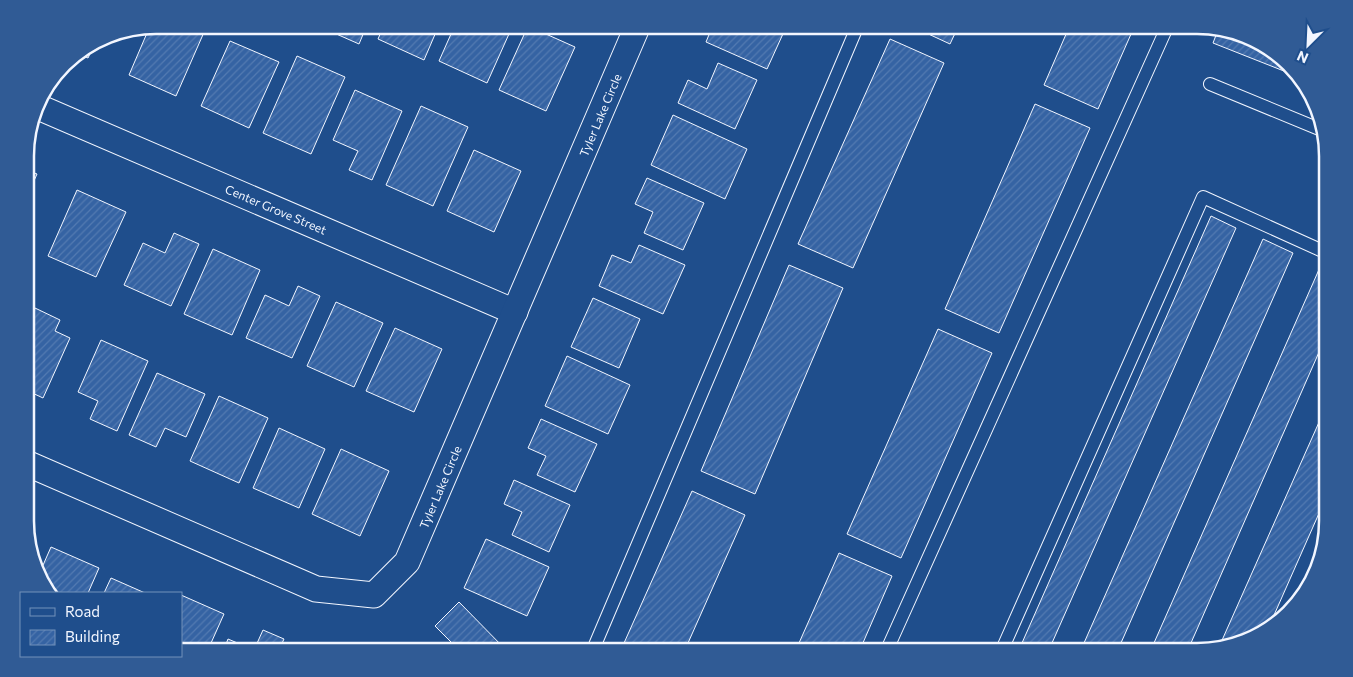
<svg xmlns="http://www.w3.org/2000/svg" width="1353" height="677" viewBox="0 0 1353 677" font-family="Commissioner,sans-serif">
<style>
.building{fill:url(#building-hatch);stroke:#f2f6ff}
.lines{fill:none;stroke-linecap:round;stroke-linejoin:round}
.service-casing{stroke:#f2f6ff;stroke-width:14}
.minor-casing{stroke:#f2f6ff;stroke-width:27}
.service{stroke:#1f4e8c;stroke-width:12}
.minor{stroke:#1f4e8c;stroke-width:25}
.labels{text-anchor:middle;dominant-baseline:central;stroke-width:4;stroke-linejoin:round;paint-order:stroke}
.street-label{font-size:12px;fill:#f2f6ff;stroke:#1f4e8c}
.rim{fill:none;stroke:#f2f6ff;stroke-width:2.5}
</style>
<defs>
<pattern id="building-hatch" width="6" height="6" patternUnits="userSpaceOnUse" patternTransform="scale(1.25)"><rect width="6" height="6" fill="#3563a3"/><path d="M-1 1l2-2M0 6l6-6M5 7l2-2" fill="none" stroke="#537ab1"/></pattern>
</defs>
<rect width="100%" height="100%" fill="#1f4e8c"/>
<g class="building">
<path d="M 156,25 L 193,25 L 205,30 L 176,96 L 129,75 L 150,26 Z"/>
<path d="M 316,25 L 367,25 L 359,44 Z"/>
<path d="M 384,25 L 439,25 L 424,60 L 378,39 Z"/>
<path d="M 455,25 L 513,25 L 487,83 L 439,61 Z"/>
<path d="M 713,25 L 787,25 L 767,69 L 706,42 Z"/>
<path d="M 909,25 L 959,25 L 950,44 Z"/>
<path d="M 1070,25 L 1135,25 L 1098,109 L 1044,85 Z"/>
<path d="M 528,26 L 575,47 L 546,111 L 499,90 Z"/>
<path d="M 1218,30 L 1255,38 L 1299,77 L 1213,43 Z"/>
<path d="M 890,39 L 944,63 L 853,268 L 798,244 Z"/>
<path d="M 96,41 L 88,58 L 77,53 Z"/>
<path d="M 230,41 L 279,62 L 249,128 L 201,106 Z"/>
<path d="M 297,56 L 345,77 L 311,154 L 263,133 Z"/>
<path d="M 718,63 L 757,80 L 735,129 L 678,103 L 688,80 L 707,89 Z"/>
<path d="M 355,90 L 402,111 L 372,180 L 349,170 L 358,151 L 333,140 Z"/>
<path d="M 1035,104 L 1090,128 L 999,333 L 945,309 Z"/>
<path d="M 421,106 L 468,127 L 433,206 L 386,185 Z"/>
<path d="M 673,115 L 747,149 L 725,199 L 651,165 Z"/>
<path d="M 474,150 L 521,171 L 494,232 L 447,211 Z"/>
<path d="M 25,169 L 37,174 L 25,201 Z"/>
<path d="M 647,178 L 704,203 L 683,250 L 644,233 L 653,212 L 635,204 Z"/>
<path d="M 77,190 L 126,212 L 96,277 L 48,256 Z"/>
<path d="M 1211,216 L 1236,228 L 1048,652 L 1018,652 Z"/>
<path d="M 174,233 L 199,244 L 171,306 L 124,285 L 143,243 L 165,253 Z"/>
<path d="M 1263,239 L 1293,253 L 1117,652 L 1080,652 Z"/>
<path d="M 639,245 L 685,265 L 663,314 L 599,286 L 612,255 L 631,263 Z"/>
<path d="M 213,249 L 260,270 L 232,335 L 184,314 Z"/>
<path d="M 789,265 L 843,288 L 755,494 L 701,471 Z"/>
<path d="M 1321,265 L 1327,267 L 1327,334 L 1187,652 L 1150,652 Z"/>
<path d="M 298,286 L 320,296 L 292,358 L 246,338 L 265,295 L 289,306 Z"/>
<path d="M 593,298 L 640,319 L 619,368 L 571,347 Z"/>
<path d="M 336,302 L 383,323 L 354,387 L 307,366 Z"/>
<path d="M 35,308 L 60,320 L 55,331 L 70,338 L 43,398 L 26,390 L 26,318 L 30,319 Z"/>
<path d="M 395,328 L 442,349 L 414,412 L 366,391 Z"/>
<path d="M 938,329 L 992,353 L 901,558 L 847,534 Z"/>
<path d="M 101,340 L 148,361 L 117,431 L 90,419 L 98,401 L 78,392 Z"/>
<path d="M 567,356 L 630,385 L 608,434 L 545,406 Z"/>
<path d="M 157,373 L 205,394 L 186,437 L 165,428 L 156,447 L 129,435 Z"/>
<path d="M 219,396 L 268,418 L 239,483 L 190,461 Z"/>
<path d="M 1328,402 L 1328,493 L 1267,631 L 1219,647 Z"/>
<path d="M 541,419 L 597,444 L 575,492 L 537,475 L 546,456 L 528,448 Z"/>
<path d="M 279,428 L 325,449 L 299,508 L 253,488 Z"/>
<path d="M 341,449 L 389,471 L 360,536 L 312,514 Z"/>
<path d="M 514,480 L 570,505 L 549,552 L 512,535 L 522,512 L 504,504 Z"/>
<path d="M 692,491 L 745,515 L 684,652 L 620,652 Z"/>
<path d="M 486,539 L 549,567 L 527,616 L 464,588 Z"/>
<path d="M 51,547 L 99,568 L 88,593 L 49,593 L 40,572 Z"/>
<path d="M 839,553 L 892,576 L 859,652 L 795,652 Z"/>
<path d="M 111,578 L 145,593 L 104,593 Z"/>
<path d="M 181,595 L 224,614 L 207,652 L 181,652 Z"/>
<path d="M 459,602 L 508,652 L 451,652 L 448,649 L 453,644 L 435,626 Z"/>
<path d="M 263,630 L 284,639 L 278,652 L 223,652 L 228,639 L 254,650 Z"/>
<path d="M 298,644 L 315,652 L 295,652 Z"/>
</g>
<g class="lines">
<defs>
<g id="service">
<path d="M 1210,84 L 1324,131"/>
<path d="M 592,652 L 858,25"/>
<path d="M 886,652 L 1168,25"/>
<path d="M 1001,652 L 1203,197 L 1327,253"/>
</g>
<g id="minor">
<path d="M 36,106 L 515,312"/>
<path d="M 26,463 L 316,589 L 374,595 L 407,562 L 638,25"/>
</g>
</defs>
<use href="#service" class="service-casing"/>
<use href="#minor" class="minor-casing"/>
<use href="#service" class="service"/>
<use href="#minor" class="minor"/>
</g>
<g class="labels">
<g class="street-label">
<text transform="translate(600 115) rotate(-67)">Tyler Lake Circle</text>
<text transform="translate(276 209) rotate(23)">Center Grove Street</text>
<text transform="translate(440 487) rotate(-67)">Tyler Lake Circle</text>
</g>
</g>
<path d="M0 0H1353V677H0ZM156 34H1197A122 122 0 0 1 1319 156V521A122 122 0 0 1 1197 643H156A122 122 0 0 1 34 521V156A122 122 0 0 1 156 34Z" fill="#305b95" fill-rule="evenodd"/>
<path class="rim" d="M156 34H1197A122 122 0 0 1 1319 156V521A122 122 0 0 1 1197 643H156A122 122 0 0 1 34 521V156A122 122 0 0 1 156 34Z"/>
<rect x="20" y="592" width="162" height="65" fill="#1f4e8c" stroke="#7391ba"/>
<rect x="30" y="608" width="25" height="8" fill="#1f4e8c" stroke="#7391ba"/>
<text x="65" y="617" font-size="15" fill="#f2f6ff">Road</text>
<rect x="30" y="630" width="25" height="15" fill="url(#building-hatch)" stroke="#7391ba"/>
<text x="65" y="642" font-size="15" fill="#f2f6ff">Building</text>
<g transform="translate(1308 45) rotate(204)" stroke="#1f4e8c" stroke-width="4" paint-order="stroke">
<path d="M0-4L9 19L0 12L-9 19Z" fill="#f2f6ff"/>
<text y="-8" font-size="14" font-weight="bold" text-anchor="middle" fill="#f2f6ff">N</text>
</g>
</svg>
